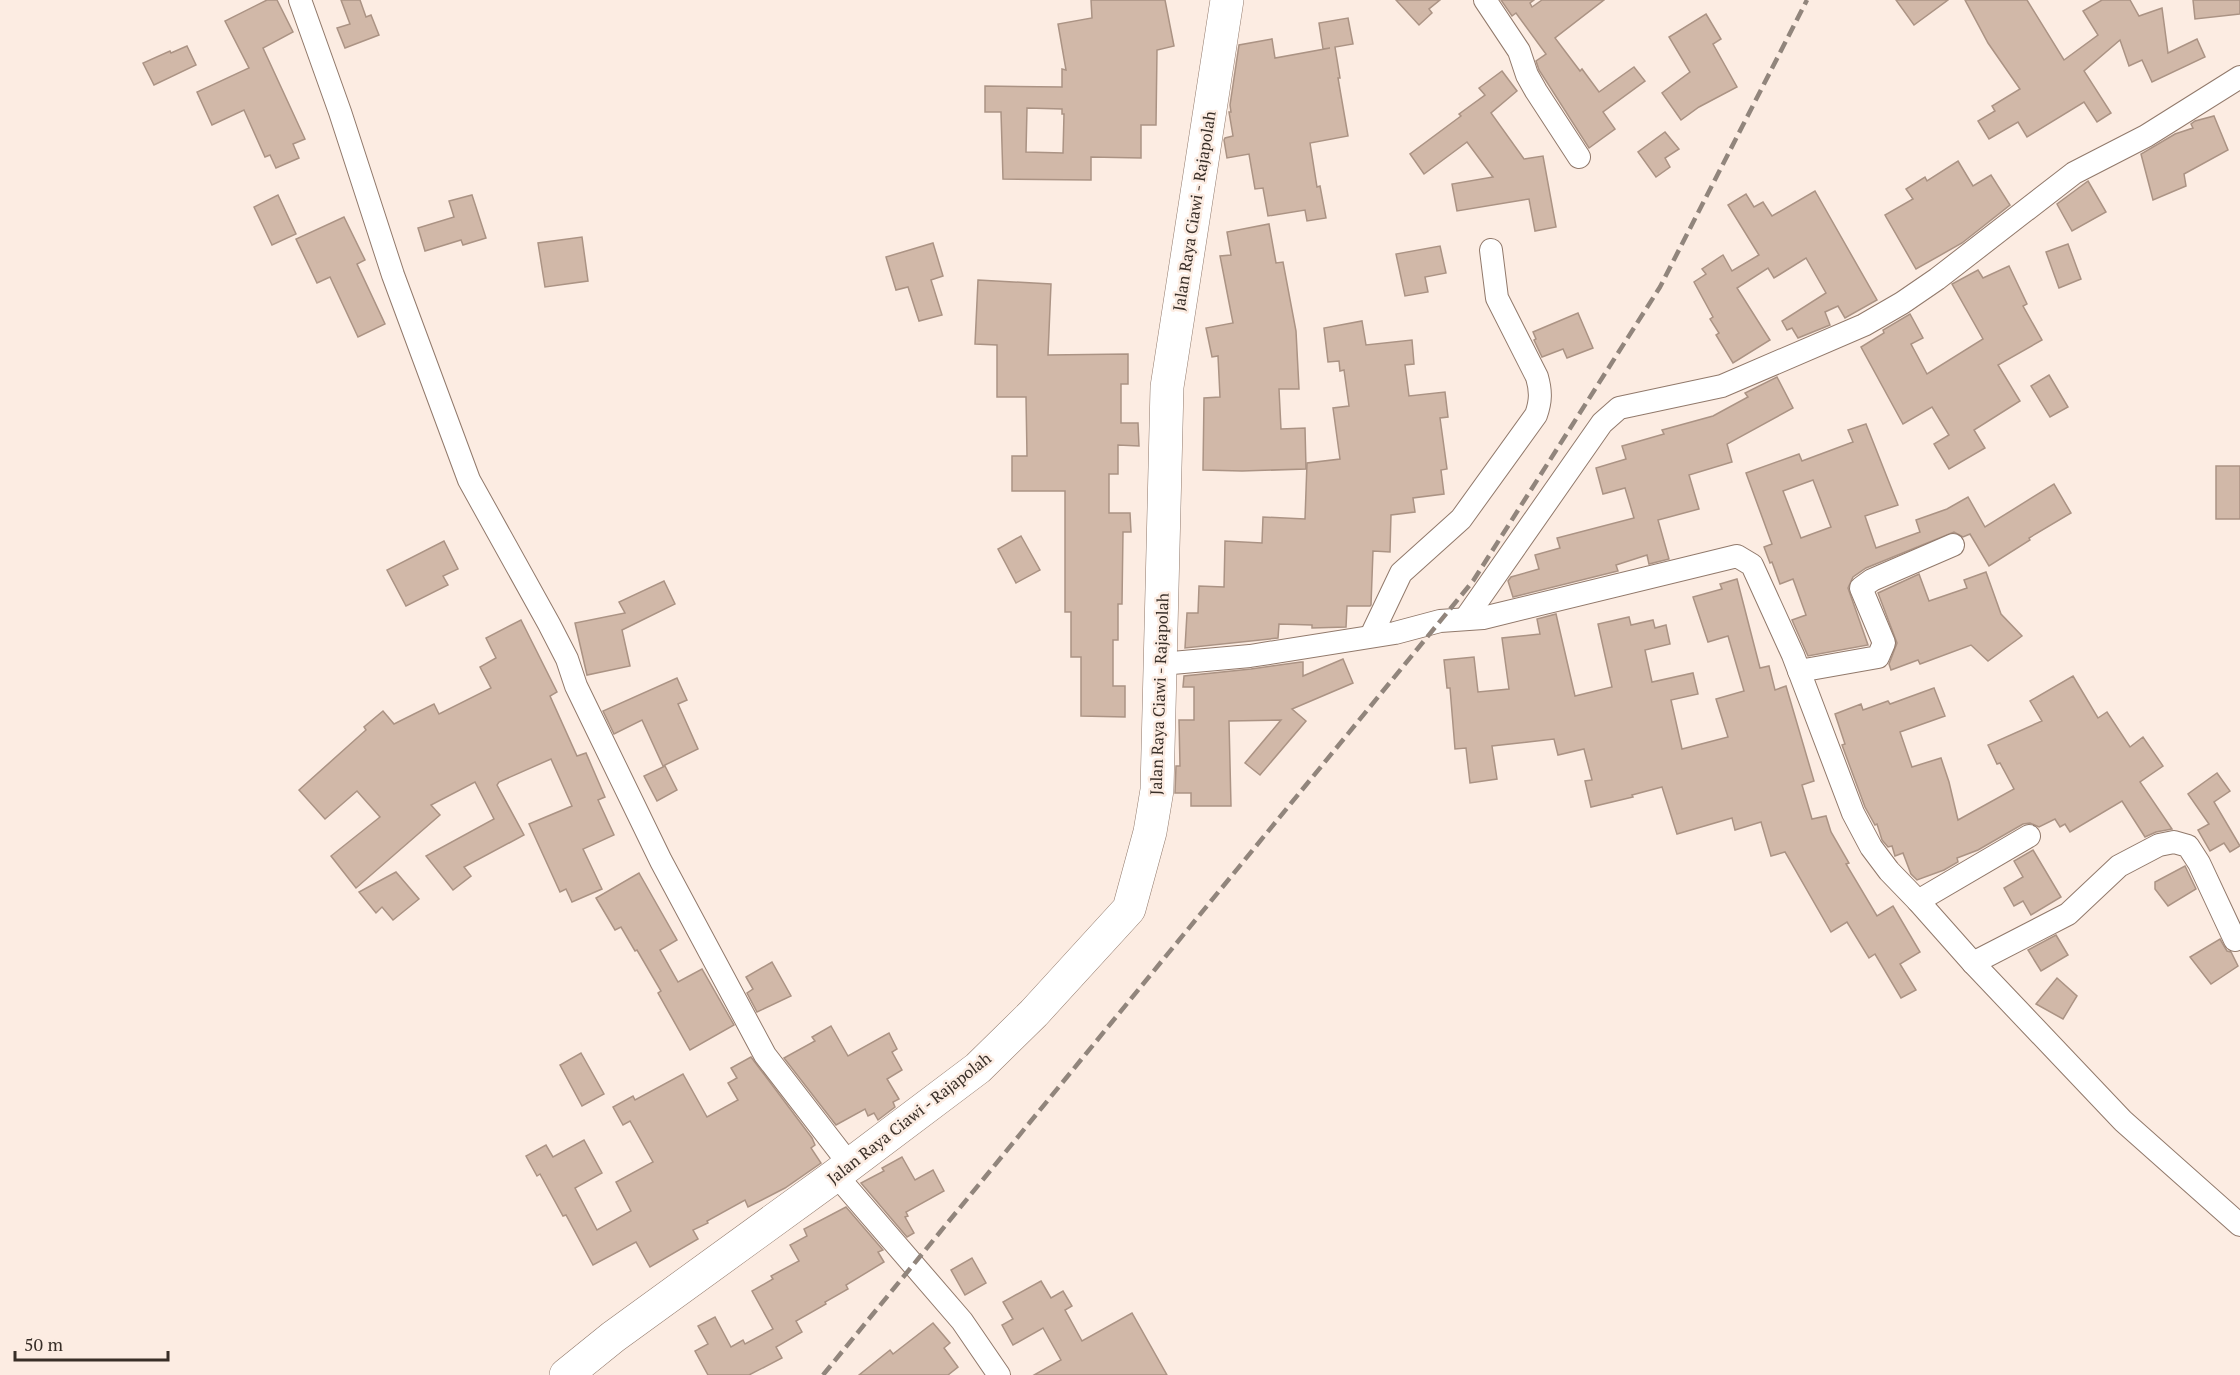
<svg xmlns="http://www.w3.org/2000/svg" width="2240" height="1375" viewBox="0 0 2240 1375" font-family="'PT Serif',serif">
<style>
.building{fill:#d1b8a8;stroke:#ab9384;stroke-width:1.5;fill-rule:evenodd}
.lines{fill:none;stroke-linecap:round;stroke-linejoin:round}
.minor-casing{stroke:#91796b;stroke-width:24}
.trunk-casing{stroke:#91796b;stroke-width:34}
.minor{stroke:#fff;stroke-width:22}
.trunk{stroke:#fff;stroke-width:33}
.rail{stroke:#91857c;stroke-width:4.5;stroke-dasharray:12 6;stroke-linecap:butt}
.labels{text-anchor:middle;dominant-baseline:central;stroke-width:5;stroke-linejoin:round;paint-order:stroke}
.street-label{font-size:16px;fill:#382e27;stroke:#fcece2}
</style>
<rect width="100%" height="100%" fill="#fcece2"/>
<g class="building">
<path d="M 267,0 L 277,0 L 293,32 L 263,48 L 305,139 L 293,144 L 299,158 L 276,168 L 270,155 L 265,157 L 244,110 L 212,125 L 197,92 L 249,68 L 225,21 Z"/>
<path d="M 341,0 L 360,0 L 366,17 L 371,15 L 379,35 L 345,48 L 337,28 L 350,24 Z"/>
<path d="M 1091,0 L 1165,0 L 1174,46 L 1157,50 L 1156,125 L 1141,125 L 1141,158 L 1091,157 L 1091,180 L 1003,179 L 1001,112 L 985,112 L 985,86 L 1062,87 L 1062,69 L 1066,70 L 1058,24 L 1092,18 ZM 1027,108 L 1062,109 L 1062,114 L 1064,114 L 1063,153 L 1026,152 Z"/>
<path d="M 1396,0 L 1440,0 L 1429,9 L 1432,13 L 1419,25 Z"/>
<path d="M 1501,0 L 1534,0 L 1530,3 L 1532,7 L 1542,0 L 1604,0 L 1555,38 L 1580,71 L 1582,69 L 1599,92 L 1634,67 L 1645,81 L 1603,112 L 1615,129 L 1589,148 L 1539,70 L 1536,61 L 1546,54 L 1516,13 L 1512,16 Z"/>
<path d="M 1896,0 L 1948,0 L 1914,25 Z"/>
<path d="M 1965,0 L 2027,0 L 2064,60 L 2098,35 L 2083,11 L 2102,0 L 2130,0 L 2139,16 L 2162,8 L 2168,53 L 2197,39 L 2205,57 L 2152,82 L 2142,60 L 2129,66 L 2120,40 L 2084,71 L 2111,113 L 2097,122 L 2084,102 L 2027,137 L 2018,122 L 1989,139 L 1978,121 L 1995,111 L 1992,106 L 2020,89 L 1988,43 Z"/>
<path d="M 2193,0 L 2240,0 L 2240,14 L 2195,19 Z"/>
<path d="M 1706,14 L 1721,39 L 1713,44 L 1737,87 L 1699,107 L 1681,120 L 1662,93 L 1690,72 L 1669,37 Z"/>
<path d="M 1348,18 L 1353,44 L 1335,47 L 1340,78 L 1338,78 L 1348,136 L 1310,143 L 1317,187 L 1320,186 L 1326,218 L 1307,221 L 1305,210 L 1268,216 L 1263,188 L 1255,189 L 1249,154 L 1227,158 L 1224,140 L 1225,138 L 1233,136 L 1229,112 L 1231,112 L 1230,105 L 1239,45 L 1272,39 L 1275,58 L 1330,48 L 1323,49 L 1319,23 Z"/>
<path d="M 187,46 L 196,65 L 154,85 L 143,63 L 170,51 L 171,53 Z"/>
<path d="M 1502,71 L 1517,91 L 1491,113 L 1524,159 L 1543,156 L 1556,227 L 1535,231 L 1529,199 L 1457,211 L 1452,184 L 1493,177 L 1467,142 L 1424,174 L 1410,154 L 1461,116 L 1459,114 L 1485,95 L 1479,88 Z"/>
<path d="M 2214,116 L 2228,150 L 2184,174 L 2186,186 L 2153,200 L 2141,154 L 2175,134 L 2193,128 L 2191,124 L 2195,121 Z"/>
<path d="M 1665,132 L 1679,149 L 1665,158 L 1670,167 L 1656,177 L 1638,152 Z"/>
<path d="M 1958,161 L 1973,186 L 1991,175 L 2010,205 L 1962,243 L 1916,269 L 1885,215 L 1913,199 L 1906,189 L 1925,177 L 1927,181 Z"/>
<path d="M 2088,181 L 2106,212 L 2072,231 L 2057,204 Z"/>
<path d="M 1815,191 L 1877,300 L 1845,318 L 1838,306 L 1825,312 L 1830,325 L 1798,338 L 1792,328 L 1787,330 L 1782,321 L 1826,293 L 1806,258 L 1774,278 L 1768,268 L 1737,288 L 1770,340 L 1733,363 L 1716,335 L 1719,333 L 1710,319 L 1713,317 L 1694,282 L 1706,274 L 1702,269 L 1723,255 L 1732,271 L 1759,255 L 1728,205 L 1746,194 L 1754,207 L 1763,202 L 1772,216 Z"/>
<path d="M 278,195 L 296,234 L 272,245 L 254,207 Z"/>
<path d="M 472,195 L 486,238 L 463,245 L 461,240 L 425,251 L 418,228 L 454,217 L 449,201 Z"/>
<path d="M 344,217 L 365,260 L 357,264 L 385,324 L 358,337 L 330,277 L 317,283 L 296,239 Z"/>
<path d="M 1269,224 L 1276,263 L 1283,262 L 1296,331 L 1299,389 L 1279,389 L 1281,429 L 1305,428 L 1306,469 L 1242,471 L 1203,470 L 1204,398 L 1220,397 L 1218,356 L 1212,357 L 1206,328 L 1233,323 L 1220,256 L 1231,255 L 1227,232 Z"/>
<path d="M 582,237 L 588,281 L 545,287 L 538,243 Z"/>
<path d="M 933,243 L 943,276 L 931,280 L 942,315 L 919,321 L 908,287 L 896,290 L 886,257 Z"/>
<path d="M 2068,244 L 2081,279 L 2059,288 L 2046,252 Z"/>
<path d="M 1440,246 L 1446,273 L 1425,277 L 1428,292 L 1405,296 L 1396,254 Z"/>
<path d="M 2009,266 L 2027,304 L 2023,306 L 2042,340 L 1998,365 L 2020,401 L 1974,430 L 1985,448 L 1949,469 L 1934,444 L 1949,435 L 1932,407 L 1903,424 L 1861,347 L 1884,333 L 1883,330 L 1910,314 L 1923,338 L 1911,344 L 1927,374 L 1983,339 L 1952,284 L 1978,270 L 1983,278 Z"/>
<path d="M 978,280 L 1051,284 L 1048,355 L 1128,354 L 1128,384 L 1121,384 L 1121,423 L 1138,423 L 1139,446 L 1118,445 L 1118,474 L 1109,474 L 1109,513 L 1130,513 L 1131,532 L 1123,532 L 1122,604 L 1118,604 L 1118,640 L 1113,640 L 1113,686 L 1125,686 L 1125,717 L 1081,716 L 1081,657 L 1071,657 L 1071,612 L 1065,612 L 1065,491 L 1012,491 L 1012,456 L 1027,456 L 1026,397 L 997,397 L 997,345 L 975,344 Z"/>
<path d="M 1578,313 L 1593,348 L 1567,358 L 1563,349 L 1542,357 L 1534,340 L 1536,339 L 1533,332 Z"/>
<path d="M 1362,321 L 1366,345 L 1412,340 L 1414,364 L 1405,365 L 1409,396 L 1445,392 L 1448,417 L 1440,418 L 1447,469 L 1441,470 L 1444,494 L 1413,498 L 1415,512 L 1391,515 L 1390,552 L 1373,551 L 1371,605 L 1370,606 L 1347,606 L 1346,627 L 1312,628 L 1312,625 L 1279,624 L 1278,638 L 1185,648 L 1187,613 L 1198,613 L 1199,586 L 1224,587 L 1225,541 L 1262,543 L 1263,517 L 1305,519 L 1307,463 L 1340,459 L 1333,408 L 1349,406 L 1344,370 L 1340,371 L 1339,361 L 1328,362 L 1324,328 Z"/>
<path d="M 2049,375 L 2068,407 L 2050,417 L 2031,386 Z"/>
<path d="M 1777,377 L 1793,408 L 1727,444 L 1732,462 L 1689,475 L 1699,509 L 1658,520 L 1669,559 L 1649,564 L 1647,555 L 1616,565 L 1618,571 L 1513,597 L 1508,581 L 1511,577 L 1539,569 L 1535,555 L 1560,548 L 1557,538 L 1634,518 L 1625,488 L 1603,494 L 1596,468 L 1626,459 L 1622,446 L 1664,434 L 1662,430 L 1713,416 L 1748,397 L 1745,393 Z"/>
<path d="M 1866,424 L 1898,505 L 1865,516 L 1876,548 L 1920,532 L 1916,520 L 1947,509 L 1968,497 L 1985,527 L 2054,484 L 2071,513 L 2029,538 L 2030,540 L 1989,566 L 1970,534 L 1963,537 L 1954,532 L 1866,568 L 1853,577 L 1848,588 L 1868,645 L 1808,656 L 1792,620 L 1806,615 L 1793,579 L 1780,584 L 1772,562 L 1770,563 L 1764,547 L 1772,544 L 1746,473 L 1799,454 L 1802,461 L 1853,442 L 1848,430 ZM 1813,480 L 1831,527 L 1801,538 L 1783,491 Z"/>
<rect x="2216" y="466" width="24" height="53"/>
<path d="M 1021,536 L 1040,570 L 1016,583 L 998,549 Z"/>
<path d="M 444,541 L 458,569 L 443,576 L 448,585 L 406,606 L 387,570 Z"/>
<path d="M 1986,572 L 2001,614 L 2022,636 L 1988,661 L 1971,645 L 1920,664 L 1918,660 L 1891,670 L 1889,664 L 1897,643 L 1878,593 L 1919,574 L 1929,601 L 1967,588 L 1964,580 Z"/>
<path d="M 1737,579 L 1760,668 L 1769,666 L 1775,690 L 1786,686 L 1814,781 L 1802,785 L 1812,819 L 1826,816 L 1831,832 L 1849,863 L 1846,864 L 1877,916 L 1893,906 L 1920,952 L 1900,964 L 1916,990 L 1901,998 L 1875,954 L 1869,958 L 1847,922 L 1831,932 L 1785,852 L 1771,856 L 1761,822 L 1735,830 L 1732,818 L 1677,834 L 1662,787 L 1632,795 L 1633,797 L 1591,807 L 1585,781 L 1592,780 L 1584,749 L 1558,755 L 1554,739 L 1492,746 L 1497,779 L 1470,783 L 1466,748 L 1455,749 L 1450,688 L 1447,688 L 1444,660 L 1474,657 L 1478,692 L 1509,689 L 1502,638 L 1540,634 L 1537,619 L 1556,614 L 1575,696 L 1612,687 L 1598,624 L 1629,617 L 1631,625 L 1653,620 L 1655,628 L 1666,625 L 1670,644 L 1645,650 L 1652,682 L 1693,673 L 1698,694 L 1671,700 L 1682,749 L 1728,737 L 1716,699 L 1744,691 L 1728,636 L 1708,642 L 1693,597 L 1722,589 L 1720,584 Z"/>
<path d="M 664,581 L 675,604 L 622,630 L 630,666 L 587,675 L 575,623 L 625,613 L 619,602 Z"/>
<path d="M 521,620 L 557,692 L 550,696 L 577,756 L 586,753 L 605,797 L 598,800 L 614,835 L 583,849 L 602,889 L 572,902 L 566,889 L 560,892 L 529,824 L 572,806 L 551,759 L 499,782 L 497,785 L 524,835 L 464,867 L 471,876 L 453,890 L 426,856 L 494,819 L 475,782 L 431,805 L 440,815 L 356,888 L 331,856 L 380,817 L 357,791 L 325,819 L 299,790 L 366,730 L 364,727 L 383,711 L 394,724 L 434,704 L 439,714 L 491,688 L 480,667 L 496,658 L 486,638 Z"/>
<path d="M 1343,659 L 1353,683 L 1292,709 L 1306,721 L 1260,775 L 1245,763 L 1281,720 L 1229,721 L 1231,806 L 1191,806 L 1191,793 L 1175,793 L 1176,766 L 1180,766 L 1179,720 L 1194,720 L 1194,687 L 1183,687 L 1184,676 L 1251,669 L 1301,662 L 1303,662 L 1303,676 Z"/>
<path d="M 2073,676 L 2098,718 L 2107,712 L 2130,747 L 2143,737 L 2163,766 L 2140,782 L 2172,829 L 2156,832 L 2145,837 L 2122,801 L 2070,832 L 2065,824 L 2060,827 L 2055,819 L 2039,827 L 2030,823 L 2023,824 L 1978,850 L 1957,858 L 1958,862 L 1944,870 L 1917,880 L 1911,874 L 1903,853 L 1895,856 L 1892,846 L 1888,847 L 1882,840 L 1877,824 L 1875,825 L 1865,807 L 1842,745 L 1845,744 L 1835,714 L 1861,704 L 1863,710 L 1888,701 L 1890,704 L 1934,688 L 1945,716 L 1900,732 L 1912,767 L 1941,758 L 1949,782 L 1958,820 L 2014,789 L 2000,763 L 1997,764 L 1988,745 L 2042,721 L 2030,701 Z"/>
<path d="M 677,678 L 687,700 L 678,704 L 698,749 L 663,766 L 642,720 L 614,734 L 603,711 Z"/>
<path d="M 665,766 L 677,790 L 657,801 L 644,776 Z"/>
<path d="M 2217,773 L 2230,791 L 2214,802 L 2240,846 L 2230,852 L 2224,843 L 2210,851 L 2198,830 L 2209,824 L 2188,794 Z"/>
<path d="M 2033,850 L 2061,897 L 2031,915 L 2023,901 L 2014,906 L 2004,888 L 2023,877 L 2014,861 Z"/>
<path d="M 2185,866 L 2196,889 L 2168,906 L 2155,889 L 2155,882 Z"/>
<path d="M 396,872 L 419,899 L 393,920 L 382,907 L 376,913 L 359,892 Z"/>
<path d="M 639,873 L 677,940 L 660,950 L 678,982 L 702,969 L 734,1025 L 690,1050 L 658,993 L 661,991 L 637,950 L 635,951 L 621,927 L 615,930 L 596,898 Z"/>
<path d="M 2056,935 L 2068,955 L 2041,971 L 2028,950 Z"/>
<path d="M 2220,939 L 2227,951 L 2231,952 L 2238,966 L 2211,984 L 2190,957 Z"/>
<path d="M 772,962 L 791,996 L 757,1012 L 747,993 L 753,989 L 746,977 Z"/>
<path d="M 2057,978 L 2077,996 L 2063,1019 L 2036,1004 Z"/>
<path d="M 831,1026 L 848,1056 L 889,1033 L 897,1049 L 892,1052 L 902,1070 L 887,1079 L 899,1099 L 893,1102 L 895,1107 L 878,1120 L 874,1113 L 868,1116 L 865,1109 L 836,1125 L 784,1058 L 815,1041 L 812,1037 Z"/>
<path d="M 581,1053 L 604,1094 L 582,1106 L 560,1065 Z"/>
<path d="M 751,1057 L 812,1138 L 815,1145 L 811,1148 L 821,1163 L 785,1188 L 748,1207 L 745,1200 L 707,1221 L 708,1223 L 693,1230 L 698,1239 L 650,1267 L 636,1242 L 593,1265 L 566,1215 L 563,1216 L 540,1174 L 537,1176 L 526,1156 L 546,1145 L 553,1157 L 584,1140 L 602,1173 L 575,1188 L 597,1230 L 631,1211 L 616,1182 L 653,1162 L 630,1121 L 623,1125 L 613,1107 L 633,1096 L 635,1100 L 683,1074 L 707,1117 L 738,1100 L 728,1083 L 737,1078 L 731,1068 Z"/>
<path d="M 902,1157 L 915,1180 L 933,1170 L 944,1191 L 906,1212 L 908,1216 L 905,1217 L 914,1233 L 907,1237 L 861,1183 L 884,1171 L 882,1168 Z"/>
<path d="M 846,1207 L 883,1250 L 878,1252 L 884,1262 L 846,1285 L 848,1289 L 825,1302 L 826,1304 L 796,1321 L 802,1332 L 776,1347 L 782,1358 L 749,1375 L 708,1375 L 695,1351 L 708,1344 L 698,1326 L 715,1317 L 731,1347 L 743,1340 L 745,1344 L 773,1329 L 752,1291 L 773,1279 L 771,1276 L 799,1261 L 790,1245 L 807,1236 L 804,1229 Z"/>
<path d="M 972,1258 L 986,1283 L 965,1295 L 951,1270 Z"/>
<path d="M 1041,1281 L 1051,1298 L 1063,1291 L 1072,1306 L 1065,1310 L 1082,1341 L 1132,1313 L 1167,1375 L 1034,1375 L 1061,1360 L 1043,1328 L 1013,1345 L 1002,1325 L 1013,1319 L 1003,1302 Z"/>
<path d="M 933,1323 L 950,1343 L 944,1348 L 958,1367 L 948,1375 L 859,1375 L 890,1350 L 893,1354 Z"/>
</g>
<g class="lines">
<defs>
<g id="minor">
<path d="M 300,0 L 340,112 L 393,275 L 469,480 L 549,624 L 567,659 L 576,686 L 661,861 L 765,1055 L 850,1165"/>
<path d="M 1485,0 L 1519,51 L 1527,75 L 1536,91 L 1579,157"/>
<path d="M 1465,619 L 1602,423 L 1619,408 L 1722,386 L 1864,325 L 1902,303 L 1937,279 L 2074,173 L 2146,136 L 2240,77"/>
<path d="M 1371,636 L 1401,573 L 1461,519 L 1536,415 C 1541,401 1541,391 1537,377 L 1497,298 L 1491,250"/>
<path d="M 1161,664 L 1250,656 L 1395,633 L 1440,621 L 1483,618 L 1737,556 L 1752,565 L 1793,655 L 1853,813 L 1871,847 L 1889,871 L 1918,901 L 1973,963 L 2123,1121 L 2240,1225"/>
<path d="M 1799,671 L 1878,657 L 1884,643 L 1861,588 L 1872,580 L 1953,545"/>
<path d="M 1918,901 L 2029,836"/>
<path d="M 1973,963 L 2068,914 L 2119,866 L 2159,845 L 2174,842 L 2188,846 L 2199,863 L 2235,940"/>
<path d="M 836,1175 L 962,1321 L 999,1375"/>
</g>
<path id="trunk" d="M 566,1375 L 613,1337 L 836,1175 L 978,1068 L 1034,1013 L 1129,909 L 1150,832 L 1157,790 L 1167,387 L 1227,0"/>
</defs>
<use href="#minor" class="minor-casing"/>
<use href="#trunk" class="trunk-casing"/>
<use href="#minor" class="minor"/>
<use href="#trunk" class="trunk"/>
<path class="rail" d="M 823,1375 L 1473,581 L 1660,287 L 1807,0"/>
</g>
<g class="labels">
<g class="street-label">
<text transform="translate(1194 211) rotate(-81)">Jalan Raya Ciawi - Rajapolah</text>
<text transform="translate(1159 694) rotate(-88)">Jalan Raya Ciawi - Rajapolah</text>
<text transform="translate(909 1118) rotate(-38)">Jalan Raya Ciawi - Rajapolah</text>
</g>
</g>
<path d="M15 1351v9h153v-9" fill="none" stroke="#382e27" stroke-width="3"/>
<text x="24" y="1351" font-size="18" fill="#382e27" stroke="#fcece2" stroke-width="4.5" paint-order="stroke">50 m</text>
</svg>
